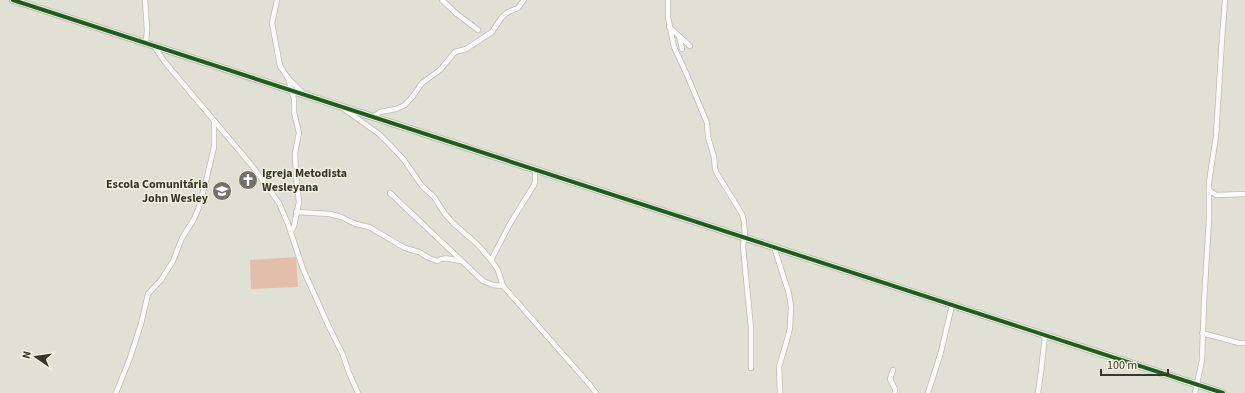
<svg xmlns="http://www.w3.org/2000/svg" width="1245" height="393" viewBox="0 0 1245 393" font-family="'Source Sans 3',sans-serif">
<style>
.green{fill:#e2bfa9}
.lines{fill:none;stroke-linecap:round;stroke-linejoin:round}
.minor-casing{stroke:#bdbdb4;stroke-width:6}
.tertiary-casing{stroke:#bdbdb4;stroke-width:8}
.minor{stroke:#fafaf9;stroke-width:4.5}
.tertiary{stroke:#fafaf9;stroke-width:5.5}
.cycleway-casing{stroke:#f2f1dc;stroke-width:6}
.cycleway{stroke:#1b5e20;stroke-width:4}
.labels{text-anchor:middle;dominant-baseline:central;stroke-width:3;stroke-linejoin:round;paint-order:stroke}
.poi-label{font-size:12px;font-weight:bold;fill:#36362e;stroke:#f2f1dc;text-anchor:start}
</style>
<rect width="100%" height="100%" fill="#e0e0d4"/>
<path class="green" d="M 296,257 L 298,287 L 251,289 L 250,260 Z"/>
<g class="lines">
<defs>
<g id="minor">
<path d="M 145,0 L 147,30 L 146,43"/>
<path d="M 277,0 L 272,23 L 280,66 L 288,78 L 304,94"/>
<path d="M 442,0 L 457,14 L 478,30"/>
<path d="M 668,0 L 668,17 L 674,47 L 687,75 L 707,123 L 708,137 L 714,157 L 715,168 L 716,172 L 742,214 L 744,222 L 745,238"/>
<path d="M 669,27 L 690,46"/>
<path d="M 679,36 L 682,49"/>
<path d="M 154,46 L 164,61 L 253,167 L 279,203 L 288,224 L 303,269 L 329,327 L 343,355 L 349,373 L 358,393"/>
<path d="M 288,78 L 294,99 L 294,112 L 299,133 L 295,153 L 296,176 L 299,202 L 294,226 L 291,232"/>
<path d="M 344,109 L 379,134 L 391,146 L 404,160 L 422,186 L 434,197 L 445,214 L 453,223 L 478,245 L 491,260 L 498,270 L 503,286 L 590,385 L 596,393"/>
<path d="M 373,117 L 380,112 L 396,109 L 405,105 L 413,96 L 422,83 L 440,70 L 455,52 L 466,49 L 492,32 L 502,17 L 508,12 L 518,8 L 524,0"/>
<path d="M 1209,190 L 1216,195 L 1245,194"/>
<path d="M 390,193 L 483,281 L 493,285 L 503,286"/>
<path d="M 296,212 L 330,214 L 341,217 L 356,224 L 369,227 L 405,248 L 419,252 L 429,258 L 437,261 C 445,256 452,260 461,261"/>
<path d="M 744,237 L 743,247 L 751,328 L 751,368"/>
<path d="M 774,247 L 789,294 L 791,307 L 790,328 L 787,340 L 779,367 L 780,393"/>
<path d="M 491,260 L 511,222 L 534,185 L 535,182 L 535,169"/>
<path d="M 1202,333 L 1239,343 L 1245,343"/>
<path d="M 893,370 L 890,379 L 895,389 L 895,393"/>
<path d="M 116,393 L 130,358 L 141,324 L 148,294 L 161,280 L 173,261 L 182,238 L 194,219 L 199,207 L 206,181 L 214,147 L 214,121"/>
<path d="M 928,393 L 941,352 L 952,305"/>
<path d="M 1038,393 L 1041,372 L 1045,335"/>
<path d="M 1195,393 L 1202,360 L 1204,302 L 1209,219 L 1209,182 L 1216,136 L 1222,39 L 1225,0"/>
</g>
<path id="tertiary" d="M 13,0 L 1223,393"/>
</defs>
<use href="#minor" class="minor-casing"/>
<use href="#tertiary" class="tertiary-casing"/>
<use href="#minor" class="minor"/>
<use href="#tertiary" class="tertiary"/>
<defs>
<path id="cycleway" d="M 13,0 L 1223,393"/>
</defs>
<use href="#cycleway" class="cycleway-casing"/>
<use href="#cycleway" class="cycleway"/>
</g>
<defs>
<symbol id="church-disc" viewBox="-11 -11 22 22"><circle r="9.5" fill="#727268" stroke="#f2f1dc"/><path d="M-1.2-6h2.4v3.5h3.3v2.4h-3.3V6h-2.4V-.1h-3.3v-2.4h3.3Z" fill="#fff"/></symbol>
<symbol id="school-disc" viewBox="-11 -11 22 22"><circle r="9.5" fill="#727268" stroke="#f2f1dc"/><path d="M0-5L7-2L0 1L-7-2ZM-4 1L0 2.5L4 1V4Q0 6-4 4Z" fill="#fff"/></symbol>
</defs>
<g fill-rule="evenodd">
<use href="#church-disc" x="237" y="169" width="22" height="22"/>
<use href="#school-disc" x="211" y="180" width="22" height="22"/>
</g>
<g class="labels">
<g class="poi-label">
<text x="262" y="173">Igreja Metodista<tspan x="262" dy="14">Wesleyana</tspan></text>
<text x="208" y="184" text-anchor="end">Escola Comunitária<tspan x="208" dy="14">John Wesley</tspan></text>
</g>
</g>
<g transform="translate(36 357) rotate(283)" stroke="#f2f1dc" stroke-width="3" paint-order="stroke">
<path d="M0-3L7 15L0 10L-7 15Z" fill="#36362e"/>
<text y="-6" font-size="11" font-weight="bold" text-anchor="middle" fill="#36362e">N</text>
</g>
<path d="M1101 369v6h67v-6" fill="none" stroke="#36362e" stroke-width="2"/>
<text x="1107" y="369" font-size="12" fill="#36362e" stroke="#f2f1dc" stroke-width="3" paint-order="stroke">100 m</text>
</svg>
